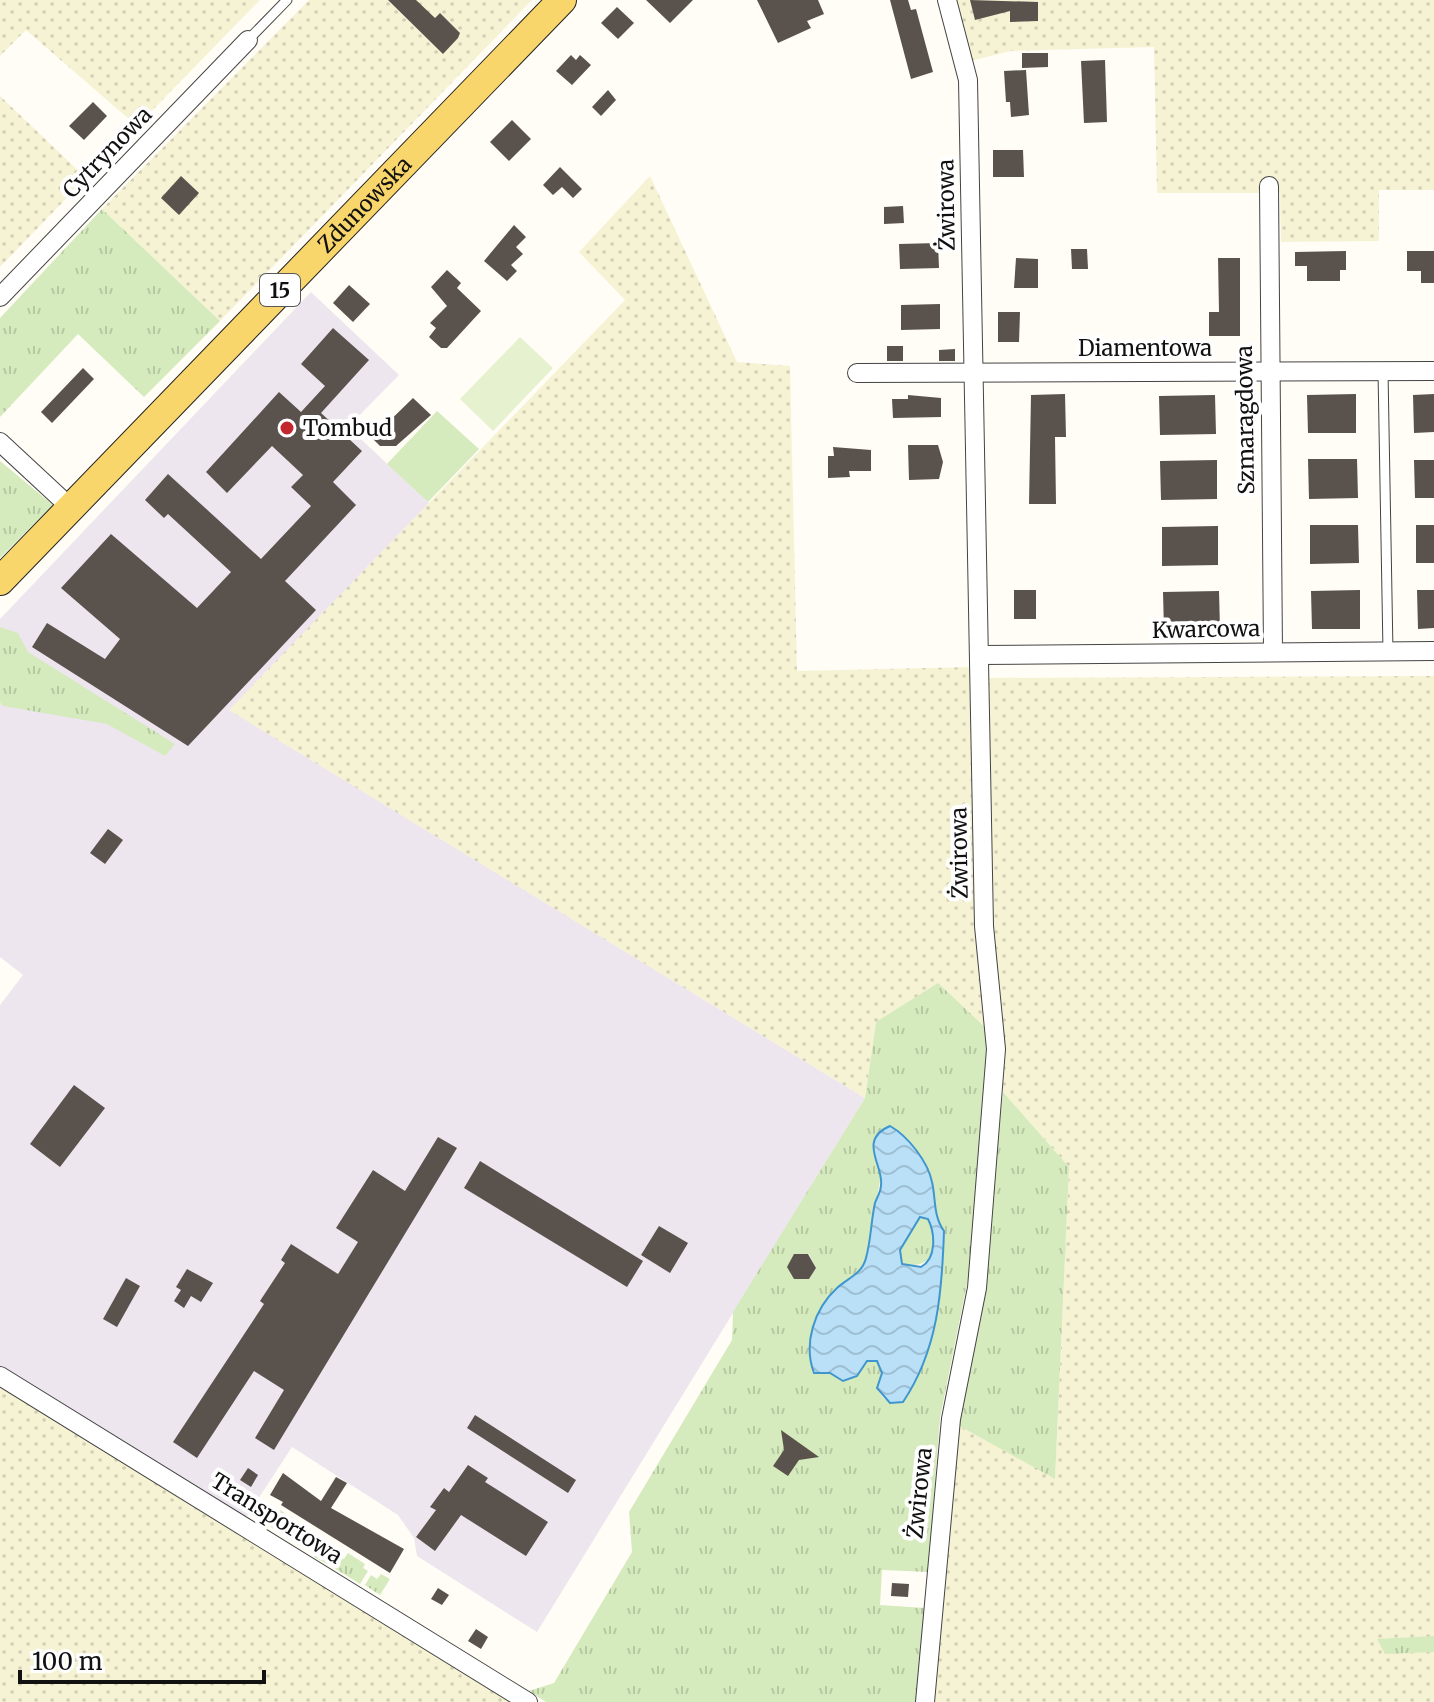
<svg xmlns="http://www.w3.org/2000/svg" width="1434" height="1702" viewBox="0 0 1434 1702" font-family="Merriweather,serif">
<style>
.industrial{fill:#eee6ef}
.farmland{fill:url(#farmland-dots)}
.grass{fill:url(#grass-tufts);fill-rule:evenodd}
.garden{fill:#d5ebbd}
.pitch{fill:#e6f2cf}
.water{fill:url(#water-waves);stroke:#3f96cf;stroke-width:2;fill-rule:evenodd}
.building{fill:#5a524d}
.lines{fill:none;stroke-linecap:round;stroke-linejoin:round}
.service-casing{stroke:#444;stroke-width:11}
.minor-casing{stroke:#444;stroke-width:20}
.primary-casing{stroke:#222;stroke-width:30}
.service{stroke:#fff;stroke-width:9}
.minor{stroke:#fff;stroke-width:18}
.primary{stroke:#f9d66b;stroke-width:28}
.poi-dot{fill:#c4262e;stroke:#fff;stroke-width:3}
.labels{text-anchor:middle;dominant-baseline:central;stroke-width:8;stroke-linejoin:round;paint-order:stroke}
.shield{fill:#fff;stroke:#585858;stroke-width:2}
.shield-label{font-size:20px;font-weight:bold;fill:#111}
.street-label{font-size:22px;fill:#111;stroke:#fff}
.poi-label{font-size:22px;fill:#111;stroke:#fff;text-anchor:start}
</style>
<defs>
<pattern id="farmland-dots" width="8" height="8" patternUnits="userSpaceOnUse" patternTransform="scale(2)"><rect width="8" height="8" fill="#f6f3d4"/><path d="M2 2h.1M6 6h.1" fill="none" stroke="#d2cfb5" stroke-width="1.8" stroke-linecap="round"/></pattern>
<pattern id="grass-tufts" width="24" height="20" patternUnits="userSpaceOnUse" patternTransform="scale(2)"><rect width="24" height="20" fill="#d5ebbd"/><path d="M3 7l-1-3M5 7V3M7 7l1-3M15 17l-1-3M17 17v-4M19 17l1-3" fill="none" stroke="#b6c8a1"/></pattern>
<pattern id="water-waves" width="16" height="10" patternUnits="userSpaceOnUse" patternTransform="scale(2)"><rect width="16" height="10" fill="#b9e0f7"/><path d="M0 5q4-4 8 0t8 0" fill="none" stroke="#9ebfd3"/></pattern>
</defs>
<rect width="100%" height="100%" fill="#fffdf5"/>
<path class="industrial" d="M 311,292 L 399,375 L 348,427 L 429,503 L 230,710 L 865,1098 L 537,1632 L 417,1556 L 414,1538 L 398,1515 L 292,1447 L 245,1519 L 0,1369 L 0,1005 L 23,975 L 0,957 L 0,619 Z"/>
<g class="farmland">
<path d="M 0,0 L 260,0 L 137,126 L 26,30 L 0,56 Z"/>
<path d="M 309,0 L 532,0 L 220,321 L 102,209 Z"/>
<path d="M 954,0 L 1434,0 L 1434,190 L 1379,190 L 1379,241 L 1281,242 L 1280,193 L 1157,193 L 1154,47 L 1011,51 L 970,61 Z"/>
<path d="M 0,96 L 86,178 L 0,267 Z"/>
<path d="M 650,176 L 737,362 L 790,366 L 797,671 L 974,667 L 989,1031 L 876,1022 L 865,1098 L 229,710 L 625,300 L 579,252 Z"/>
<path d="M 1434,676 L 1434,1702 L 934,1702 L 956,1424 L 1055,1478 L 1069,1167 L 1003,1092 L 991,893 L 989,678 Z"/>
<path d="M 0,1386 L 515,1702 L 0,1702 Z"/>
</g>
<g class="grass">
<path d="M 102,209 L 220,321 L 144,397 L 78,334 L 0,417 L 0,318 Z"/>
<path d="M 0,461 L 53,505 L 0,558 Z"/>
<path d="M 0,627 L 18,633 L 28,652 L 175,744 L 165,756 L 107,724 L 3,706 L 0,702 Z"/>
<path d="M 938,983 L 989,1031 L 974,1249 L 940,1418 L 928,1572 L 882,1570 L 880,1605 L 925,1608 L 919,1702 L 546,1702 L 529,1691 L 554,1683 L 632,1552 L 629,1512 L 732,1340 L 733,1312 L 865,1098 L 876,1022 ZM 896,1130 L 928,1170 L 937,1222 L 944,1231 C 942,1292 939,1351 902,1402 C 889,1403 883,1401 877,1388 L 882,1373 L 877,1361 L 867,1361 L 863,1368 L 843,1381 L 830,1373 L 850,1278 L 861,1271 L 866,1260 L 881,1175 ZM 794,1254 L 809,1254 L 816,1268 L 809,1279 Z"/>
<path d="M 1003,1092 L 1069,1167 L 1055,1479 L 956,1424 L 982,1287 Z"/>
<path d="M 920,1217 L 928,1219 C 940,1244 935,1271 902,1264 L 900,1250 Z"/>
<path d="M 280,1510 L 311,1530 L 300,1546 L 269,1526 Z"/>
<path d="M 325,1539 L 335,1551 L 327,1564 L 314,1557 Z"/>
<path d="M 348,1553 L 365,1564 L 363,1568 L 368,1571 L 360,1584 L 331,1566 L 338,1556 L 344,1559 Z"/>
<path d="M 381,1574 L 390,1579 L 380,1595 L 365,1585 L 371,1575 L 377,1579 Z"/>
<path d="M 1434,1636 L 1434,1652 L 1385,1654 L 1377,1639 Z"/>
</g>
<path class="garden" d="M 437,411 L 479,449 L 428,502 L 387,464 Z"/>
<path class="pitch" d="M 520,337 L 553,368 L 493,431 L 460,399 Z"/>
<path class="water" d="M 890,1126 C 908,1136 928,1162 932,1182 C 936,1199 933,1216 944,1231 C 942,1292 938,1350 903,1402 L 890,1403 L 877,1388 L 882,1373 L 877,1361 L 867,1361 L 857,1376 L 843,1381 L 830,1373 L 814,1373 C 803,1344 814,1309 837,1288 C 848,1278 862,1274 866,1258 C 871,1240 871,1221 875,1203 C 877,1197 881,1192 881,1185 C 884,1166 857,1140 890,1126 ZM 920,1217 L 928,1219 C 935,1233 937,1258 921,1267 L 902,1264 L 900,1250 Z"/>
<g class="building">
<path d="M 388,0 L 416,0 L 435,18 L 440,13 L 460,33 L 458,38 L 443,54 Z"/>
<path d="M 646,0 L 693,0 L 670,23 Z"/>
<path d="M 757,0 L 818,0 L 824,14 L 807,21 L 811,28 L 778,43 Z"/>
<path d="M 890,0 L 908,0 L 911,10 L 916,9 L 933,72 L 911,79 Z"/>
<path d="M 970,0 L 1038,2 L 1038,21 L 1010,22 L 1010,11 L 975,20 Z"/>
<path d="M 617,7 L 634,23 L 618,39 L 601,23 Z"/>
<path d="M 1022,53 L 1048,53 L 1048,67 L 1022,68 Z"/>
<path d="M 571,55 L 576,60 L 580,55 L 591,65 L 572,85 L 556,71 Z"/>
<path d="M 1105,60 L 1107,122 L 1084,123 L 1081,61 Z"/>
<path d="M 1026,70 L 1029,115 L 1011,117 L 1010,102 L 1006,102 L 1004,71 Z"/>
<path d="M 608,90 L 616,100 L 601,116 L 592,107 Z"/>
<path d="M 93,102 L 107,116 L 84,140 L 69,126 Z"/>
<path d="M 512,120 L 531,139 L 509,161 L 490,142 Z"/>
<path d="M 993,150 L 1023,150 L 1024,177 L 993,177 Z"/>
<path d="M 560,167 L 582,189 L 573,198 L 562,187 L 553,195 L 543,185 Z"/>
<path d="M 181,176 L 199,193 L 179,215 L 161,198 Z"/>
<path d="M 903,206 L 904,223 L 884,224 L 884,207 Z"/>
<rect x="938" y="206" width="14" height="17"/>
<path d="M 514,225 L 526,237 L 516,247 L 523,254 L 511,265 L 517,271 L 507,281 L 484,261 Z"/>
<path d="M 938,243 L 939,268 L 900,269 L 899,244 Z"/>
<path d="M 1071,249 L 1087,249 L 1088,269 L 1072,269 Z"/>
<path d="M 1346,251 L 1346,270 L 1340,270 L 1340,281 L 1307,281 L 1307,266 L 1295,266 L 1295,252 Z"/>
<path d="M 1407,251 L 1434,251 L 1434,283 L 1421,283 L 1421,271 L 1407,271 Z"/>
<path d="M 1016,258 L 1038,259 L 1038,288 L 1014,288 Z"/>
<path d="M 1218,258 L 1240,258 L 1240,336 L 1209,336 L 1209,312 L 1219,312 Z"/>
<path d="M 447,270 L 461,283 L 457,288 L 481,311 L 447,348 L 441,348 L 429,337 L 436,328 L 430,323 L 447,306 L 431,287 Z"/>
<path d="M 349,285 L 370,304 L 353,322 L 333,303 Z"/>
<path d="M 940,304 L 940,329 L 901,330 L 901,305 Z"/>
<path d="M 998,312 L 1020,312 L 1019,342 L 998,342 Z"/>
<path d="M 333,328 L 369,360 L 321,413 L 362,451 L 333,482 L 356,505 L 285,581 L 316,610 L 188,746 L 32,647 L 47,623 L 105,659 L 120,639 L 61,588 L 111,534 L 197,608 L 231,572 L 168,514 L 164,518 L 145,500 L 168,474 L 261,559 L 311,506 L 291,487 L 303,475 L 272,446 L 227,493 L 206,472 L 279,392 L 301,412 L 325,386 L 301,364 Z"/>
<rect x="887" y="346" width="16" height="15"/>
<path d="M 955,349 L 955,361 L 939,361 L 939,350 Z"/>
<path d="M 83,368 L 94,379 L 52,423 L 41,412 Z"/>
<path d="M 1065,394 L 1066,437 L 1055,437 L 1056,504 L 1029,504 L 1031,395 Z"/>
<path d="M 1356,394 L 1356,433 L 1308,433 L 1307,395 Z"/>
<path d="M 1434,394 L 1434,432 L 1414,433 L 1413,395 Z"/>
<path d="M 908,395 L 941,398 L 941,417 L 893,418 L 892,399 L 908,399 Z"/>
<path d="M 1215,395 L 1216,434 L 1160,435 L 1159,396 Z"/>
<path d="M 413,398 L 431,415 L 396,446 L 380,446 L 372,438 Z"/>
<path d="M 908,445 L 938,445 L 943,462 L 939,479 L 909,480 Z"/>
<path d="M 833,447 L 871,450 L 871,471 L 849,471 L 850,477 L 828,478 L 828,456 L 834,456 Z"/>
<path d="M 1308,459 L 1357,459 L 1358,498 L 1309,499 Z"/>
<path d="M 1217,460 L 1217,499 L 1161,500 L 1160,461 Z"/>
<path d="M 1414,460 L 1434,460 L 1434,498 L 1415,498 Z"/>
<path d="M 1310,525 L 1358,525 L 1359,563 L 1310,564 Z"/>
<rect x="1416" y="525" width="18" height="38"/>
<path d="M 1218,526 L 1218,565 L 1162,566 L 1162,527 Z"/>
<rect x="1014" y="590" width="22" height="29"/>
<path d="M 1360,590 L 1360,629 L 1312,629 L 1311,591 Z"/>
<path d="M 1417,590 L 1434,590 L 1434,628 L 1418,629 Z"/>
<path d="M 1219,591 L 1220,630 L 1164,631 L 1163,592 Z"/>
<path d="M 108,829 L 123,840 L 105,864 L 90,853 Z"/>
<path d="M 74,1085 L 105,1108 L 60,1167 L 30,1144 Z"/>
<path d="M 438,1137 L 457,1148 L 274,1450 L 255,1438 L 284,1390 L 254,1371 L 197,1458 L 173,1442 L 264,1304 L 260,1301 L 285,1263 L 281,1260 L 291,1244 L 338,1274 L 358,1242 L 336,1228 L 373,1170 L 405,1191 Z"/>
<path d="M 480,1161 L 643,1261 L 627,1287 L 464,1188 Z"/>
<path d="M 659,1226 L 688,1243 L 670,1273 L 641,1255 Z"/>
<path d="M 794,1254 L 808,1254 L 816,1268 L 809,1279 L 794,1279 L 787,1267 Z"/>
<path d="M 187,1269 L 213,1283 L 201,1302 L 191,1296 L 184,1308 L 174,1301 L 181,1290 L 176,1287 Z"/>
<path d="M 126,1278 L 140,1286 L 117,1327 L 103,1319 Z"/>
<path d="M 475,1415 L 576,1480 L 568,1493 L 467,1428 Z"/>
<path d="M 781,1430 L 819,1457 L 799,1460 L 788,1476 L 773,1466 L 784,1450 Z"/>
<path d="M 468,1465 L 488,1478 L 485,1482 L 548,1522 L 526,1556 L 461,1515 L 435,1551 L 416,1537 L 436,1510 L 430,1507 L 444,1488 L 449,1492 Z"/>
<path d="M 248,1468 L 258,1475 L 251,1487 L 240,1480 Z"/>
<path d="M 283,1473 L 321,1501 L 336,1477 L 347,1483 L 331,1508 L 404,1549 L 390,1573 L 281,1505 L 283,1502 L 270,1495 Z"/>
<path d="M 892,1583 L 909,1584 L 908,1597 L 891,1596 Z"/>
<path d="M 438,1588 L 449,1595 L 442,1605 L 431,1599 Z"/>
<path d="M 476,1629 L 488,1637 L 481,1649 L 468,1641 Z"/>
</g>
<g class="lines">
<defs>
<g id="service">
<path d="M 248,40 L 287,0"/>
<path d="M 1383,371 L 1388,652"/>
</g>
<g id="minor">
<path d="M 1269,186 L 1273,652"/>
<path d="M 0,297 L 248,40"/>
<path d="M 857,373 L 1434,371"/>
<path d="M 0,442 L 70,507"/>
<path d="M 979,655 L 1434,651"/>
<path d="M 0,1376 L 528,1702"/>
<path d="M 925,1702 L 951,1419 L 977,1288 L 996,1049 L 984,926 L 968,80 L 947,0"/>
</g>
<g id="primary">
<path id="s1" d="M 0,581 L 562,0"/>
</g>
</defs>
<use href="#service" class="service-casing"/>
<use href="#minor" class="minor-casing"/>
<use href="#primary" class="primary-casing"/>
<use href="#service" class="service"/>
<use href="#minor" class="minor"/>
<use href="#primary" class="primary"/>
</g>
<circle class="poi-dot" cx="287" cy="428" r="8"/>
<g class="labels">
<rect class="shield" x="260" y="274" width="40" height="32" rx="6"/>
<g class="shield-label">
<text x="280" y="290">15</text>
</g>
<g class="street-label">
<text transform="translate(107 152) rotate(-46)">Cytrynowa</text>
<text stroke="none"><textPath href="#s1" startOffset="524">Zdunowska</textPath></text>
<text transform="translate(946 205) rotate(-91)">Żwirowa</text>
<text x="1145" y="348">Diamentowa</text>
<text transform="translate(1245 420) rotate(-91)">Szmaragdowa</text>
<text transform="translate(1206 629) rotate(-1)">Kwarcowa</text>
<text transform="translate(959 853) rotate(-91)">Żwirowa</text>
<text transform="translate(919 1493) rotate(-84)">Żwirowa</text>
<text transform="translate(277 1518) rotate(32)">Transportowa</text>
</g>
<g class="poi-label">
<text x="303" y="428">Tombud</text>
</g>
</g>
<path d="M20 1670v12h244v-12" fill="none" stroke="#111111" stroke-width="4"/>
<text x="32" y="1670" font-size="24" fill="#111111" stroke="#ffffff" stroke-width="6" paint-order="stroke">100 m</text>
</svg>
